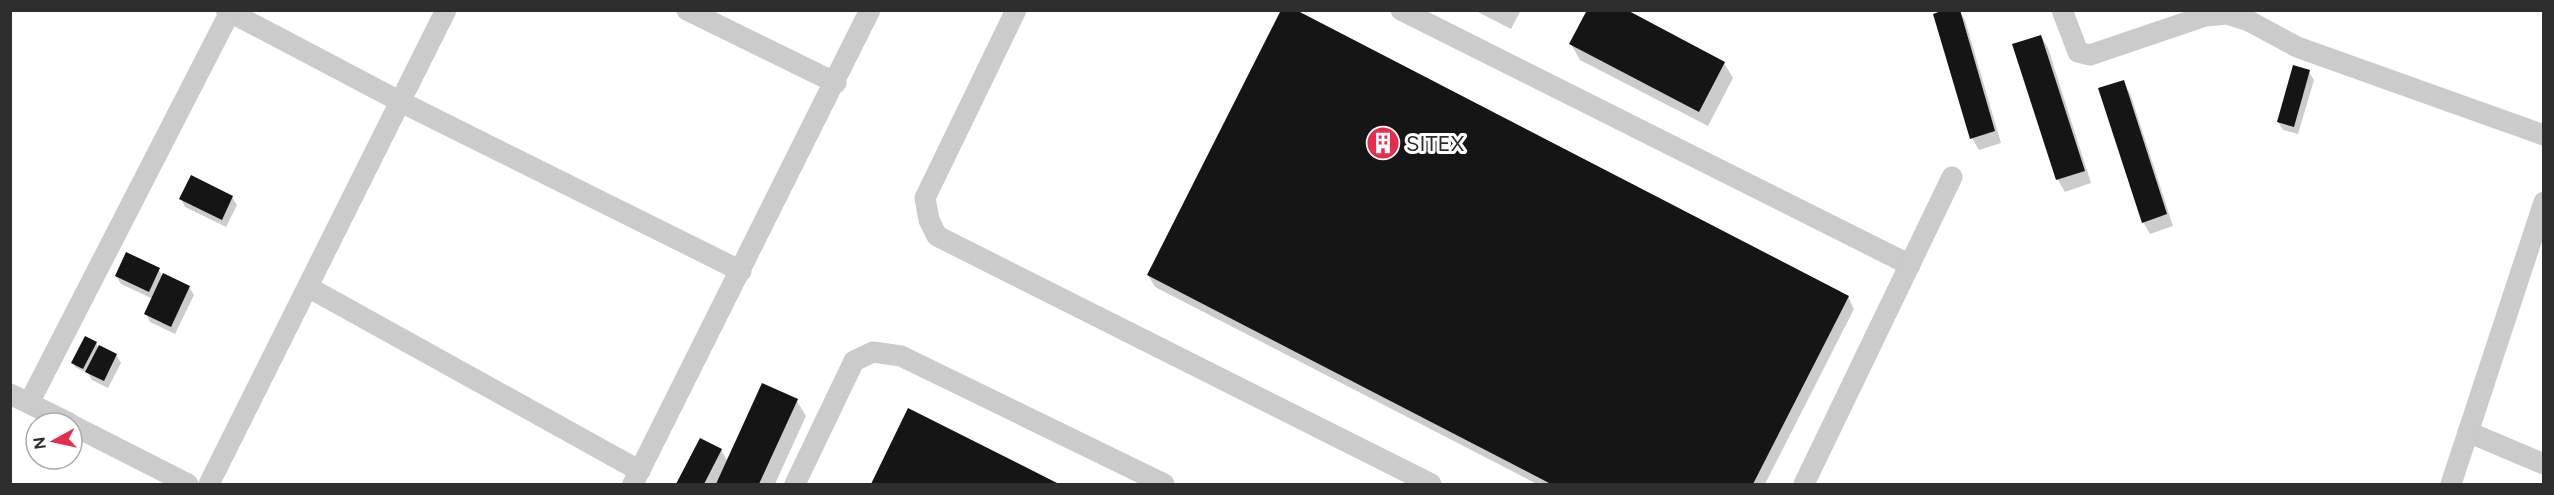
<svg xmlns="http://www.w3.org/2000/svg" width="2554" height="495" viewBox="0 0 2554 495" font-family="Figtree,sans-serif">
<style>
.shadow{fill:#0003}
.building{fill:#151515}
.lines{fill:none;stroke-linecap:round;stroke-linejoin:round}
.minor{stroke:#cbcbcb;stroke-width:21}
.labels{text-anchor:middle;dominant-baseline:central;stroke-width:6;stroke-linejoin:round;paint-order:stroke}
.poi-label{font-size:22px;fill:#2e2e2e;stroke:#fff;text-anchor:start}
</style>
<rect width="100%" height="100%" fill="#fff"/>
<g class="shadow">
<path d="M 1474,10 L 1521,10 L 1511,29 Z"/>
<path d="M 1959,10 L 1965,20 L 2001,143 L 1979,150 L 1972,138 Z"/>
<path d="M 2041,36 L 2048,48 L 2091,183 L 2065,192 L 2058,180 L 2014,45 Z"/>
<path d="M 1571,44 L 1724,63 L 1733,78 L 1708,126 L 1580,60 Z"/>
<path d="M 2309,72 L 2314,80 L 2298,134 L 2283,130 L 2278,122 Z"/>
<path d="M 2123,82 L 2130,93 L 2173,226 L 2150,234 L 2143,222 Z"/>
<path d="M 232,197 L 237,205 L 226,227 L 185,207 L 181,199 Z"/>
<path d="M 159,270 L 163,277 L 189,287 L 194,295 L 175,334 L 150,322 L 146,314 L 153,299 L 121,284 L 116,276 Z"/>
<path d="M 1148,275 L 1848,297 L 1854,309 L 1765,484 L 1537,484 L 1155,287 Z"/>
<path d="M 96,343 L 99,349 L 116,355 L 121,363 L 108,388 L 92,380 L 86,370 L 85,372 L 75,367 L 73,363 Z"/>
<path d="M 797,401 L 806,416 L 775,484 L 678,484 L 700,440 L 721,450 L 728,462 Z"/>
<path d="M 908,410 L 1055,484 L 873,484 Z"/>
</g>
<g class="building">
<path d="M 1281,10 L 1296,10 L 1849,296 L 1753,484 L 1551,484 L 1147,275 Z"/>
<path d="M 1587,10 L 1627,10 L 1725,62 L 1699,112 L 1569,44 Z"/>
<path d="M 1944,10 L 1960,10 L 1995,131 L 1970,139 L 1933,14 Z"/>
<path d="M 2041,35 L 2085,171 L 2056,180 L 2012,44 Z"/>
<path d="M 2293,65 L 2310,70 L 2294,127 L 2277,122 Z"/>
<path d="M 2124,80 L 2167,214 L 2142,223 L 2098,88 Z"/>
<path d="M 191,175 L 233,196 L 222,220 L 179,199 Z"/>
<path d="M 126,252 L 160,268 L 149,292 L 115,276 Z"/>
<path d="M 163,273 L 190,286 L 171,327 L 144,314 Z"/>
<path d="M 85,336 L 97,342 L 83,369 L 71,363 Z"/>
<path d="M 99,345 L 117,354 L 104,381 L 85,372 Z"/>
<path d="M 762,383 L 798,399 L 759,484 L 716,484 Z"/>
<path d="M 908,408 L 1059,484 L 871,484 Z"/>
<path d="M 700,438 L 722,449 L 704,484 L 676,484 Z"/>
</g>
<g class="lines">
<g class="minor">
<path d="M 226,10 L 401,102 L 741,271"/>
<path d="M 687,10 L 836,83"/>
<path d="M 1016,10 L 925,198 L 929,220 L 937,236 L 1431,484"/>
<path d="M 1401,10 L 1910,265"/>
<path d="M 2062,10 L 2078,52 L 2090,55 L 2205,16 L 2227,14 L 2249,21 L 2297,47 L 2544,135"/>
<path d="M 308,287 L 640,471"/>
<path d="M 10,394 L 69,423"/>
<path d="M 29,403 L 231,10"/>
<path d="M 72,425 L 188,484"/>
<path d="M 2468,432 L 2544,464"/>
<path d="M 209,484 L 446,10"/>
<path d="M 633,484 L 870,10"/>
<path d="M 795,484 L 854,361 L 873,352 L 901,356 L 1164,484"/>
<path d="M 1804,484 L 1952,177"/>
<path d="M 2451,484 L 2544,202"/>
</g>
</g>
<defs>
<symbol id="building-disc" viewBox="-11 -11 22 22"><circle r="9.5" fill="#e82d4c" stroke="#fff"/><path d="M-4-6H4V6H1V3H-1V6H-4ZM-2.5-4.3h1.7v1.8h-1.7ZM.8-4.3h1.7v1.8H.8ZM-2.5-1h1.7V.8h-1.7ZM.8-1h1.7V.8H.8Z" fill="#fff"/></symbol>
</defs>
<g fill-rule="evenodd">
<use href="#building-disc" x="1364" y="124" width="38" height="38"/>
</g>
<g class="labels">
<g class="poi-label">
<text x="1406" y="143">SITEX</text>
</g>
</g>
<rect width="2554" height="495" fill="none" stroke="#2e2e2e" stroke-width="24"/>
<g transform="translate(54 441) rotate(262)"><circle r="28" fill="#ffffff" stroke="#ababab" stroke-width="1.5"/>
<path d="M0-4.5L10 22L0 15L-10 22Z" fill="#e82d4c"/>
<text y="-9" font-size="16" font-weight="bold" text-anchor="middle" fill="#2e2e2e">N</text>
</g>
</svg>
